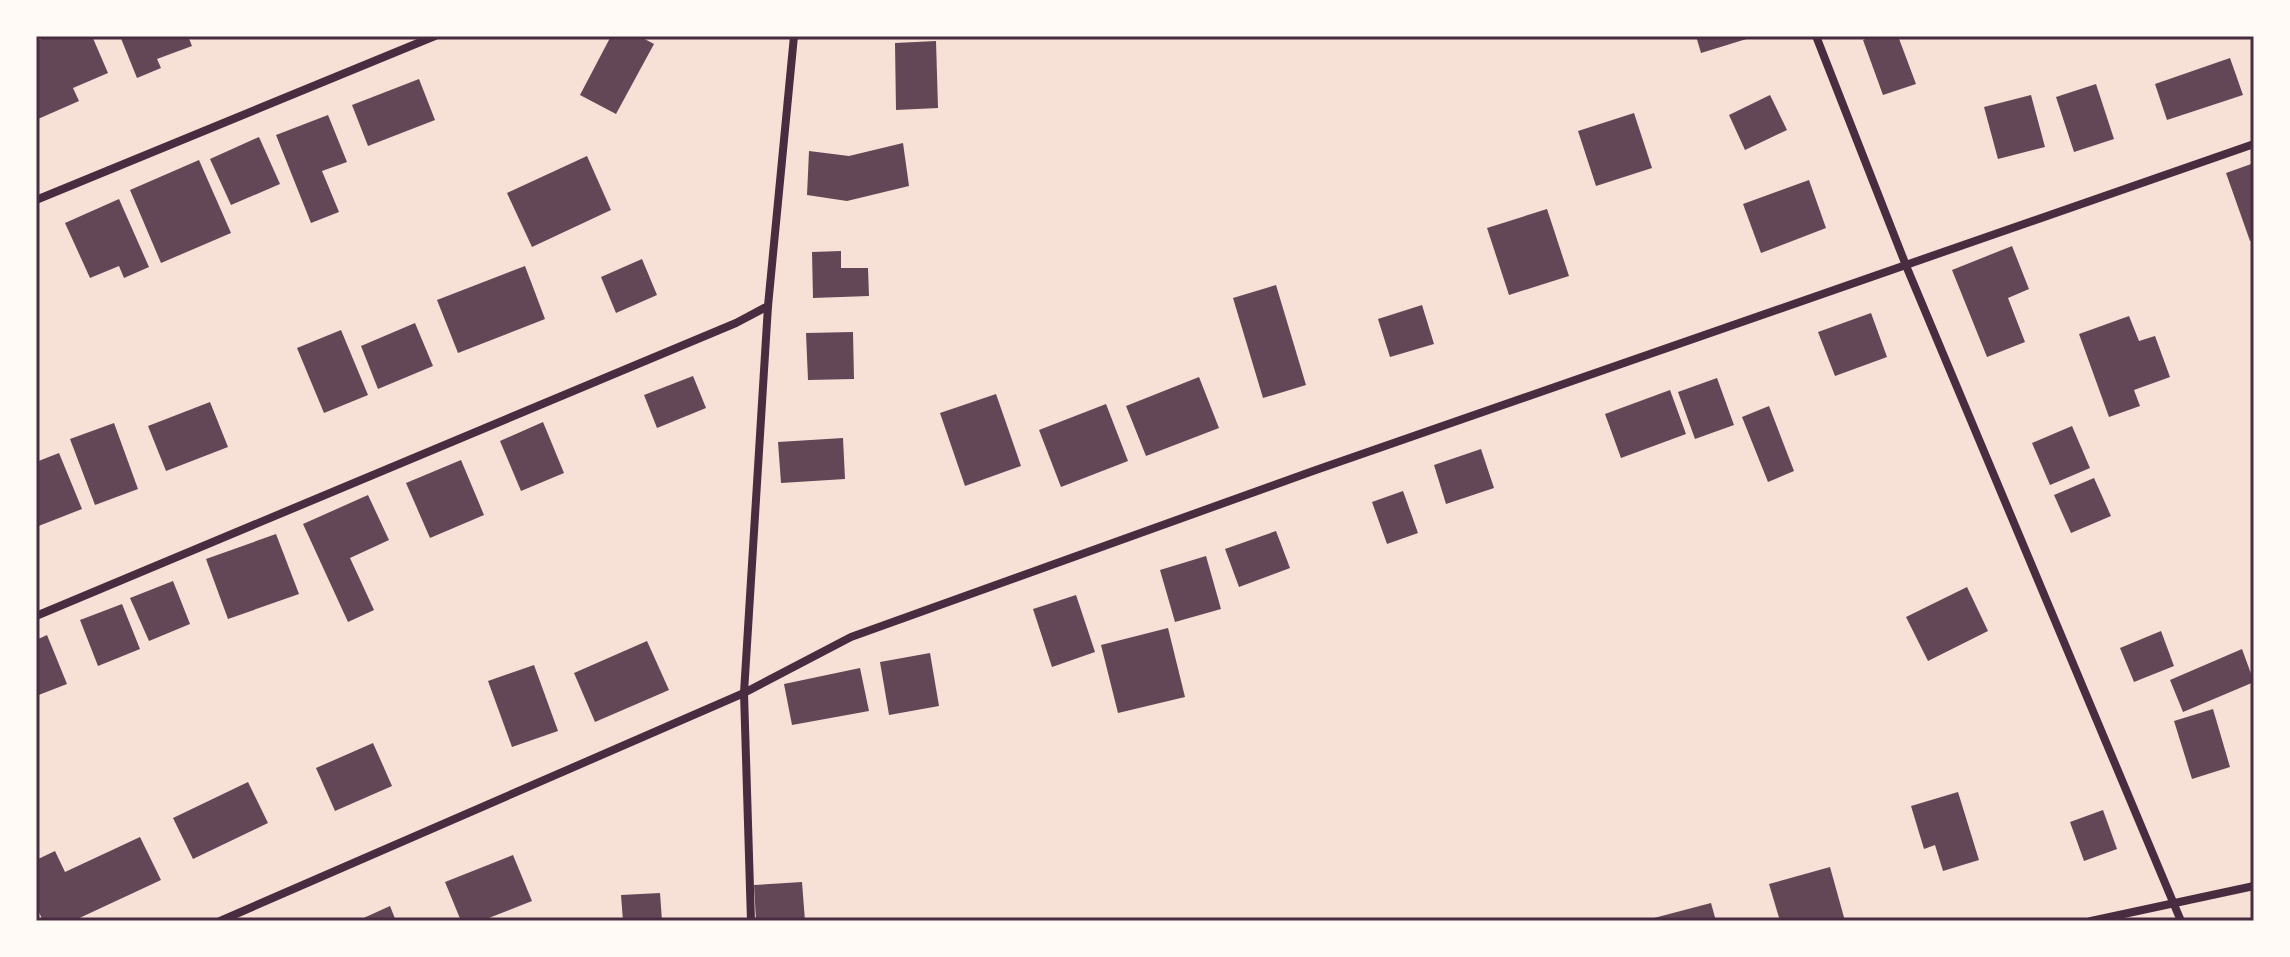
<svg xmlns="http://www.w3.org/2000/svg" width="2290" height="957" viewBox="0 0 2290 957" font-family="Barlow,sans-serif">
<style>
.building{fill:#644757}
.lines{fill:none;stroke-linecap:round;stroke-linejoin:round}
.minor{stroke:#4a2c40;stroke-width:8}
.neatline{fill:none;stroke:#4a2c40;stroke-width:3}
</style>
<rect width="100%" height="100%" fill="#f7e1d7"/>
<g class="building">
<path d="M 36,36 L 39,40 L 49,36 L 92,36 L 108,73 L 73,88 L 79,101 L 38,119 Z"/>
<path d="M 120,36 L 188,36 L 192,46 L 157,59 L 161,68 L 137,78 Z"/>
<path d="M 611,36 L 639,36 L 654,44 L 616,114 L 580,95 Z"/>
<path d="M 1696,36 L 1752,36 L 1753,37 L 1701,53 Z"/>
<path d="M 1873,36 L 1898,36 L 1916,84 L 1883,95 L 1863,40 Z"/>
<path d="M 936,41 L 938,108 L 896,110 L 895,43 Z"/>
<path d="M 2230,58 L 2243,95 L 2167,120 L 2155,84 Z"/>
<path d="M 419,79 L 435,120 L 368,146 L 352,105 Z"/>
<path d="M 2096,84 L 2114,139 L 2074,152 L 2056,97 Z"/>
<path d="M 1770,95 L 1787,130 L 1745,150 L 1729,115 Z"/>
<path d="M 2031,95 L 2045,147 L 1998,159 L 1984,107 Z"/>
<path d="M 1634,113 L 1652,168 L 1596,186 L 1578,131 Z"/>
<path d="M 328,115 L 347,162 L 322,171 L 339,212 L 311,223 L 276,135 Z"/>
<path d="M 259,137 L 280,184 L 231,205 L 210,159 Z"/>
<path d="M 903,143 L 909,186 L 847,201 L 807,195 L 809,151 L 849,156 Z"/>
<path d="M 587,156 L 611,210 L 532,247 L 507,193 Z"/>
<path d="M 199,160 L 231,233 L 161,263 L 130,190 Z"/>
<path d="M 2254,163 L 2254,240 L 2250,241 L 2226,173 Z"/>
<path d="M 1809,180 L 1826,228 L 1761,253 L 1743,204 Z"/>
<path d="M 119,199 L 149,267 L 124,278 L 119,266 L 90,278 L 65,223 Z"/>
<path d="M 1547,209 L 1569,276 L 1509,295 L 1487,228 Z"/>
<path d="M 2012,246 L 2029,289 L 2008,298 L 2025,342 L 1987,357 L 1952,270 Z"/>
<path d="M 841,251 L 841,268 L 868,268 L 869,296 L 813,298 L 812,252 Z"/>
<path d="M 642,259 L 657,295 L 616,313 L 601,277 Z"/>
<path d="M 525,266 L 545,319 L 458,353 L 437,300 Z"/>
<path d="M 1276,285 L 1306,385 L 1263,398 L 1233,298 Z"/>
<path d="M 1422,305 L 1434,344 L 1390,357 L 1378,319 Z"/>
<path d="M 1871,313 L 1887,357 L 1835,376 L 1818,332 Z"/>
<path d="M 2129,316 L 2139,341 L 2155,336 L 2170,377 L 2134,390 L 2140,406 L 2109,417 L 2079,334 Z"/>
<path d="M 415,323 L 433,366 L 378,389 L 361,346 Z"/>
<path d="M 341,330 L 368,395 L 324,413 L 297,348 Z"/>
<path d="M 853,332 L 854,379 L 808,380 L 806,333 Z"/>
<path d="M 693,376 L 706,408 L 657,428 L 644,395 Z"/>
<path d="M 1199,377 L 1219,428 L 1146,456 L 1126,406 Z"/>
<path d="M 1717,378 L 1734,425 L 1695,439 L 1678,392 Z"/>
<path d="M 1670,390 L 1686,434 L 1621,458 L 1605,414 Z"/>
<path d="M 996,394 L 1021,466 L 965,486 L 940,413 Z"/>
<path d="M 210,402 L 228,447 L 166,471 L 148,426 Z"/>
<path d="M 1106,404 L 1128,461 L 1061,487 L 1039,430 Z"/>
<path d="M 1769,406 L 1794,471 L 1768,482 L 1742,417 Z"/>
<path d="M 543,422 L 564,473 L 521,491 L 500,441 Z"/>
<path d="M 114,423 L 138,489 L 95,505 L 70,439 Z"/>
<path d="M 2072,426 L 2090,468 L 2050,485 L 2032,443 Z"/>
<path d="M 843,438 L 845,479 L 781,483 L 778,442 Z"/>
<path d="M 1481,449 L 1494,488 L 1446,504 L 1434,465 Z"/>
<path d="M 59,453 L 82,509 L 36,527 L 36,462 Z"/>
<path d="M 461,460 L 484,515 L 430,538 L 406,483 Z"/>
<path d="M 2094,478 L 2111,516 L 2071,533 L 2054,495 Z"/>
<path d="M 1403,491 L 1418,533 L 1387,544 L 1372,502 Z"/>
<path d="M 368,495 L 389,540 L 350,558 L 374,610 L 348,622 L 303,524 Z"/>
<path d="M 1276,531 L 1290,568 L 1239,587 L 1225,549 Z"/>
<path d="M 276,534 L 299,594 L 228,619 L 206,559 Z"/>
<path d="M 1206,556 L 1221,609 L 1175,622 L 1160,570 Z"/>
<path d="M 173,581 L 190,624 L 149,641 L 130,598 Z"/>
<path d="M 1967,587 L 1988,631 L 1928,661 L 1906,617 Z"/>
<path d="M 1076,595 L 1095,652 L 1052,667 L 1033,609 Z"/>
<path d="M 122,604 L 140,649 L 98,666 L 80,620 Z"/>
<path d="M 1168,628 L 1185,697 L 1118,713 L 1101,645 Z"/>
<path d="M 2161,631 L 2174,666 L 2134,682 L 2120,648 Z"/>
<path d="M 47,635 L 67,684 L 36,696 L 36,640 Z"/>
<path d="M 647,641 L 669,690 L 595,722 L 574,673 Z"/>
<path d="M 2242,649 L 2254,682 L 2183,712 L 2170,680 Z"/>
<path d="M 930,653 L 939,706 L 889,715 L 880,662 Z"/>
<path d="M 534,665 L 558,731 L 512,747 L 488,681 Z"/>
<path d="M 860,668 L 869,711 L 792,725 L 784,684 Z"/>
<path d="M 2213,709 L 2230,767 L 2192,779 L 2174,721 Z"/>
<path d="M 373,743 L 392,786 L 335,811 L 316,768 Z"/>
<path d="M 248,782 L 268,823 L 193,859 L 173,818 Z"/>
<path d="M 1958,792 L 1979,860 L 1943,871 L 1935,845 L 1924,849 L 1911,806 Z"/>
<path d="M 2103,810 L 2117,849 L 2084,861 L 2070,822 Z"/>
<path d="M 140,837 L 161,880 L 73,921 L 43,921 L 36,906 L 36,860 L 55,851 L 65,872 Z"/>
<path d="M 513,855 L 532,901 L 481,921 L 461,921 L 445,882 Z"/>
<path d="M 1830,867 L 1845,921 L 1780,921 L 1769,884 Z"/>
<path d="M 802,882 L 805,921 L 756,921 L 754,885 Z"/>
<path d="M 660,893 L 662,921 L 623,921 L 621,895 Z"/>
<path d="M 1711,903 L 1716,921 L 1655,921 L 1654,918 Z"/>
<path d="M 390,906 L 396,921 L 357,921 Z"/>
</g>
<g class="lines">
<g class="minor">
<path d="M 1816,36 L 1907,268 L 2181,921"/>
<path d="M 36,200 L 435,36"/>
<path d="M 36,616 L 736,323 L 768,306"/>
<path d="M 220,921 L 744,693 L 851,637 L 1313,471 L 2254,144"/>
<path d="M 751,921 L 744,693 L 768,306 L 794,36"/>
<path d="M 2091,921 L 2254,886"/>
</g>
</g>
<rect width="2290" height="957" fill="none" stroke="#fffaf5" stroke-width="76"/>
<rect x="38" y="38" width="2214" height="881" class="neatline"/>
</svg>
